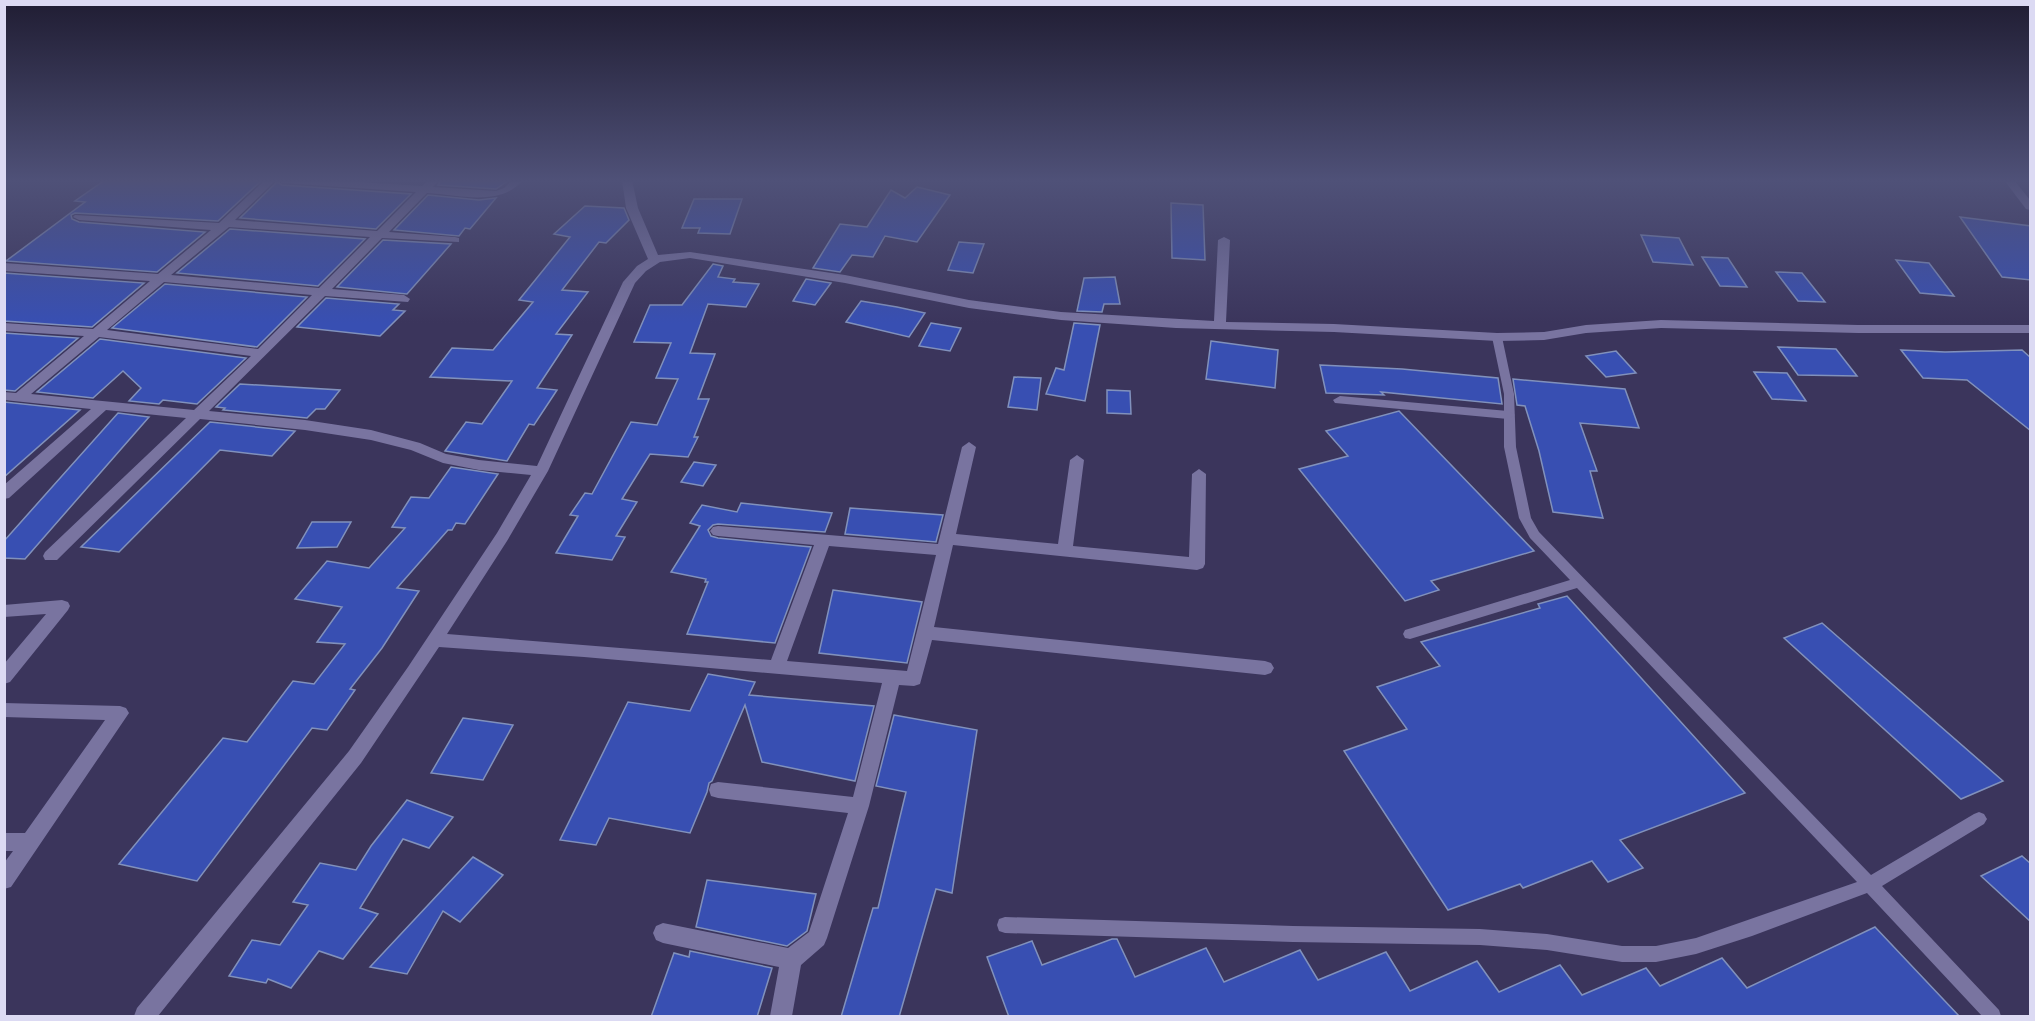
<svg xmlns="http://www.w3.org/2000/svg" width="2035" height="1021" viewBox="0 0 2035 1021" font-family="'Titillium Web',sans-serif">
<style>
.building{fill:#384fb2;stroke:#8191bc;stroke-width:1.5}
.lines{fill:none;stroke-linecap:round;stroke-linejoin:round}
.service{fill:#7974a0;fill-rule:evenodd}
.minor{fill:#7974a0;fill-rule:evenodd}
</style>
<rect width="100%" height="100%" fill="#3b355c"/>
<g class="building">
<path d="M 105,180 L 262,180 L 218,221 L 75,213 L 71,215 L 72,219 L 79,222 L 205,232 L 157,272 L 6,261 L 85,202 L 75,201 Z"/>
<path d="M 441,180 L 509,180 L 496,189 L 438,185 Z"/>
<path d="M 277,182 L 282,185 L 411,194 L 376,229 L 240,218 Z"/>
<path d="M 917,187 L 950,195 L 917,242 L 885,236 L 873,257 L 852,255 L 840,272 L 813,268 L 840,224 L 867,227 L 891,190 L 905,198 Z"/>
<path d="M 428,195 L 479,200 L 496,198 L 470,229 L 465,228 L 459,236 L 394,230 Z"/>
<path d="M 694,199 L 742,199 L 730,234 L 698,233 L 700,228 L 682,228 Z"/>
<path d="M 1171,203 L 1203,205 L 1205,260 L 1172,258 Z"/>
<path d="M 585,206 L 624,208 L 629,220 L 606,243 L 599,242 L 562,290 L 588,292 L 556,334 L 572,335 L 537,388 L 557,390 L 534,425 L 529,424 L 507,461 L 445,451 L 466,422 L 482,424 L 512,381 L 430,377 L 452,348 L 493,350 L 533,302 L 519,300 L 570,237 L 554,234 Z"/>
<path d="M 1960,217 L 2031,226 L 2031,280 L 2002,277 Z"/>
<path d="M 230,229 L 365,239 L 318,286 L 177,273 Z"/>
<path d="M 1641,235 L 1679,238 L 1693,265 L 1653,262 Z"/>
<path d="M 383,240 L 451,244 L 407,294 L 337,287 Z"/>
<path d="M 959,242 L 984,244 L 973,273 L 948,270 Z"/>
<path d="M 1702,257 L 1728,258 L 1747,287 L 1720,286 Z"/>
<path d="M 1896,260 L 1929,263 L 1954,296 L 1920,293 Z"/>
<path d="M 713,264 L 723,266 L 718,277 L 735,279 L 733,282 L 759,284 L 746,307 L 708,304 L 690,353 L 715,354 L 698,399 L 709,399 L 694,437 L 698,437 L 688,457 L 650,454 L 622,499 L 637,502 L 616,536 L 625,537 L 612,560 L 556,553 L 578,516 L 570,515 L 585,493 L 592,494 L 631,422 L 657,425 L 678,379 L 656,378 L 671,343 L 634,342 L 650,305 L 682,305 Z"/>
<path d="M 1776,272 L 1802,273 L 1825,302 L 1798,301 Z"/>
<path d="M 4,273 L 144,283 L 92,327 L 4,321 Z"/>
<path d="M 1115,277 L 1120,304 L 1104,304 L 1102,312 L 1077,311 L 1084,278 Z"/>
<path d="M 806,279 L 831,283 L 815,305 L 793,301 Z"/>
<path d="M 165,284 L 307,297 L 257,347 L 112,328 Z"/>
<path d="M 326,298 L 399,304 L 393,310 L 405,311 L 380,336 L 297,327 Z"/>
<path d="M 861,301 L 897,307 L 925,313 L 909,337 L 846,322 Z"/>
<path d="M 931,323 L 961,328 L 950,351 L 919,346 Z"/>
<path d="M 1074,323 L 1100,325 L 1085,401 L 1046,394 L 1056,368 L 1064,370 Z"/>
<path d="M 4,333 L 78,338 L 15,391 L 4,390 Z"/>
<path d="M 100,339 L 246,358 L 197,404 L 163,400 L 159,404 L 129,401 L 141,388 L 123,371 L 93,398 L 37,392 Z"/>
<path d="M 1211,341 L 1278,350 L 1275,388 L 1206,379 Z"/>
<path d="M 1778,347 L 1836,349 L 1857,376 L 1798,375 Z"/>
<path d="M 1901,350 L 1945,352 L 2022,350 L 2031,358 L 2031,431 L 1967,380 L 1923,378 Z"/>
<path d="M 1616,351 L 1636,373 L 1606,377 L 1586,356 Z"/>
<path d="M 1320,365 L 1402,369 L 1498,378 L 1502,404 L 1381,392 L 1384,395 L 1326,393 Z"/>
<path d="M 1754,372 L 1787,373 L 1806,401 L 1772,399 Z"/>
<path d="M 1014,377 L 1041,378 L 1037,410 L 1008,407 Z"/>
<path d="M 1513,379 L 1625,389 L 1639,428 L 1580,423 L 1597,471 L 1590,471 L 1603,518 L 1553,512 L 1539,451 L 1525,406 L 1517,405 Z"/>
<path d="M 240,384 L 340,390 L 325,409 L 316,409 L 307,418 L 223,410 L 225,408 L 216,407 Z"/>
<path d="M 1107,390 L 1130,391 L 1131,414 L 1107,413 Z"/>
<path d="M 4,402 L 80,410 L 4,477 Z"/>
<path d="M 1399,411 L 1534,551 L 1431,581 L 1439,590 L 1405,601 L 1299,469 L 1348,456 L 1326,431 Z"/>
<path d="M 118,413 L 149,417 L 25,559 L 4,558 L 4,541 Z"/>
<path d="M 210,422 L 295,431 L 272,456 L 220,450 L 119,552 L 81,547 Z"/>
<path d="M 694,462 L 716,465 L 703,486 L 681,482 Z"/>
<path d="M 451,467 L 498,474 L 465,524 L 456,523 L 452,530 L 448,530 L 397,588 L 419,591 L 382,648 L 350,689 L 355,690 L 327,730 L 312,728 L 197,881 L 119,864 L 223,738 L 247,742 L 293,681 L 314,684 L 345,644 L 317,642 L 342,607 L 295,599 L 327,561 L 369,568 L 405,528 L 392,527 L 411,497 L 429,498 Z"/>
<path d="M 741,503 L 832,513 L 825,532 L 718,524 L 713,525 L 708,530 L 711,536 L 718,538 L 811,547 L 775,643 L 687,634 L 708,582 L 705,582 L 706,579 L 671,572 L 700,526 L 690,523 L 702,505 L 737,512 Z"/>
<path d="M 850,508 L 943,515 L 936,542 L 845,534 Z"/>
<path d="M 312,522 L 351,522 L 337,547 L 297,548 Z"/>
<path d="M 833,590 L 922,602 L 907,663 L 819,653 Z"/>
<path d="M 1567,596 L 1745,793 L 1620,840 L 1643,868 L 1608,882 L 1592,861 L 1523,888 L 1520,884 L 1448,910 L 1344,751 L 1407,729 L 1377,687 L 1440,666 L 1421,642 L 1540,608 L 1538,604 Z"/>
<path d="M 1822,623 L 2003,781 L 1961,799 L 1784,638 Z"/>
<path d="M 708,674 L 755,682 L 749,695 L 874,706 L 855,781 L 762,762 L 745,705 L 712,781 L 709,783 L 707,792 L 690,833 L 609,818 L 596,845 L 560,840 L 628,702 L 690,711 Z"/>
<path d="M 894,715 L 977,730 L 952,893 L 936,889 L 899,1017 L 841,1017 L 873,908 L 878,908 L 906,792 L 876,786 Z"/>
<path d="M 463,718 L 513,725 L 483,780 L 431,773 Z"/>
<path d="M 407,800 L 453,817 L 429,848 L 403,839 L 360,908 L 378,914 L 343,959 L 319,951 L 291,988 L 268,979 L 266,983 L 229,976 L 252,940 L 280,945 L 308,905 L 293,902 L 320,863 L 356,870 L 371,846 Z"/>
<path d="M 2022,856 L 2031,864 L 2031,922 L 1981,876 Z"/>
<path d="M 473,857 L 503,875 L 460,922 L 443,911 L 407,974 L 370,967 Z"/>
<path d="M 707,880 L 816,894 L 807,931 L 787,946 L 696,927 Z"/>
<path d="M 1875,927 L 1960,1017 L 1009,1017 L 987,957 L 1032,941 L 1042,965 L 1112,939 L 1117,939 L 1135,977 L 1206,948 L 1224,982 L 1300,950 L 1318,980 L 1386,952 L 1410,991 L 1477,961 L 1499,992 L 1560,965 L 1582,995 L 1646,968 L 1660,986 L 1722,958 L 1747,988 Z"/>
<path d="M 690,951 L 772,968 L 757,1017 L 651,1017 L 674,953 L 689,957 Z"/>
</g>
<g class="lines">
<path class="service" d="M 1497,334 L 1502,337 L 1514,394 L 1516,447 L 1531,518 L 1539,532 L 1871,875 L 1974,814 L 1979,812 L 1984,814 L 1987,819 L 1984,824 L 1882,886 L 1999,1010 L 2001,1016 L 1982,1016 L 1867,893 L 1752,936 L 1696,954 L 1656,962 L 1622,962 L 1547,950 L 1480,945 L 1293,942 L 1005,933 L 999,931 L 997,925 L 999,919 L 1005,917 L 1293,926 L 1480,929 L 1547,934 L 1622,946 L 1656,946 L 1696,938 L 1857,882 L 1577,588 L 1410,639 L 1405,638 L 1403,634 L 1405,630 L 1570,580 L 1530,538 L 1519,518 L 1504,447 L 1504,394 L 1492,337 Z"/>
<g class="minor">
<path d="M 265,180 L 276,180 L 235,220 L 377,231 L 416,192 L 282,183 L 277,180 L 327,180 L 422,186 L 428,180 L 439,180 L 433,187 L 496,191 L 504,188 L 512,180 L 523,180 C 501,207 459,195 427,193 L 389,232 L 455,237 L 459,238 L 459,242 L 382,238 L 332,289 L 404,295 L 410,299 L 408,302 L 325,296 L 209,411 L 305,420 L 371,430 L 420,443 L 446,454 L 479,460 L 537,466 L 623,282 L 637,266 L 648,259 L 626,208 L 622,180 L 632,180 L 638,208 L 658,255 L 690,252 L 845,275 L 969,300 L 1061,312 L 1214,321 L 1218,240 L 1224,237 L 1230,240 L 1226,322 L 1334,324 L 1497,333 L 1544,332 L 1586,325 L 1661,320 L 1858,325 L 2030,325 L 2030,333 L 1858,333 L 1661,328 L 1586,333 L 1544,340 L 1497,341 L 1334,332 L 1176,328 L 1061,320 L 969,308 L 845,283 L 690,258 L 660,262 L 646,271 L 635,283 L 548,471 L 507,541 L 447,634 L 771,660 L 814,545 L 718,536 L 713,535 L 710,531 L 713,527 L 718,526 L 938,544 L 962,447 L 969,442 L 976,447 L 956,534 L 1058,544 L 1070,460 L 1077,455 L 1084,460 L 1073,546 L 1189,557 L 1192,474 L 1199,469 L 1206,474 L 1205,564 L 1203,568 L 1197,570 L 953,545 L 934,627 L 1265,661 L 1271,663 L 1274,668 L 1271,673 L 1265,675 L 932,640 L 920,684 L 914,686 L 899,685 L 869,806 L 827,938 L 824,945 L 801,965 L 792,1016 L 770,1016 L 779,967 L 663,943 L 656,940 L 653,933 L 656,926 L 663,923 L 788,948 L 809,932 L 848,813 L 718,798 L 711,796 L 709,790 L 711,784 L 718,782 L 853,797 L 882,683 L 584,657 L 439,647 L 361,763 L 158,1016 L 134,1016 L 137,1008 L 349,751 L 408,667 L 497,533 L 531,475 L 479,470 L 443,463 L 411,450 L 371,440 L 305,430 L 200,419 L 57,560 L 45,560 L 43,556 L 45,552 L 186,418 L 106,410 L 9,498 L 4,499 L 4,485 L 91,409 L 4,400 L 4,392 L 16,393 L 84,336 L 4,331 L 4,323 L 93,329 L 150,281 L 4,271 L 4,263 L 158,274 L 211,230 L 79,220 L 73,217 L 75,215 L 219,223 ZM 229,227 L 370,237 L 319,288 L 171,275 ZM 164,282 L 312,295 L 258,349 L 107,330 ZM 99,337 L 251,356 L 194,410 L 31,394 ZM 829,546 L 936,555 L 907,671 L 787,661 Z"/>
<path d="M 2004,180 L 2014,180 L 2030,200 L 2030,210 L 2026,209 Z"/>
<path d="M 1340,396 L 1508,411 L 1515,415 L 1508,419 L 1335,403 L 1333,400 Z"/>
<path d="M 62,600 L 68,602 L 70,606 L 68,610 L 10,682 L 4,684 L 4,664 L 46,614 L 4,617 L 4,605 Z"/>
<path d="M 4,703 L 120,706 L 126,708 L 129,713 L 11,887 L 4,889 L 4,863 L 13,851 L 4,851 L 4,833 L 25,833 L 105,720 L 4,717 Z"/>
</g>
</g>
<linearGradient id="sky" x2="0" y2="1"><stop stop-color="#201d33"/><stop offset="0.56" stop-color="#4f5178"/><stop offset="1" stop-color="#4f5178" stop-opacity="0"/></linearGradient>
<rect width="2035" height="323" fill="url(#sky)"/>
<rect width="2035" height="1021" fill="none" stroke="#dcdaf3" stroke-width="12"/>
</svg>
